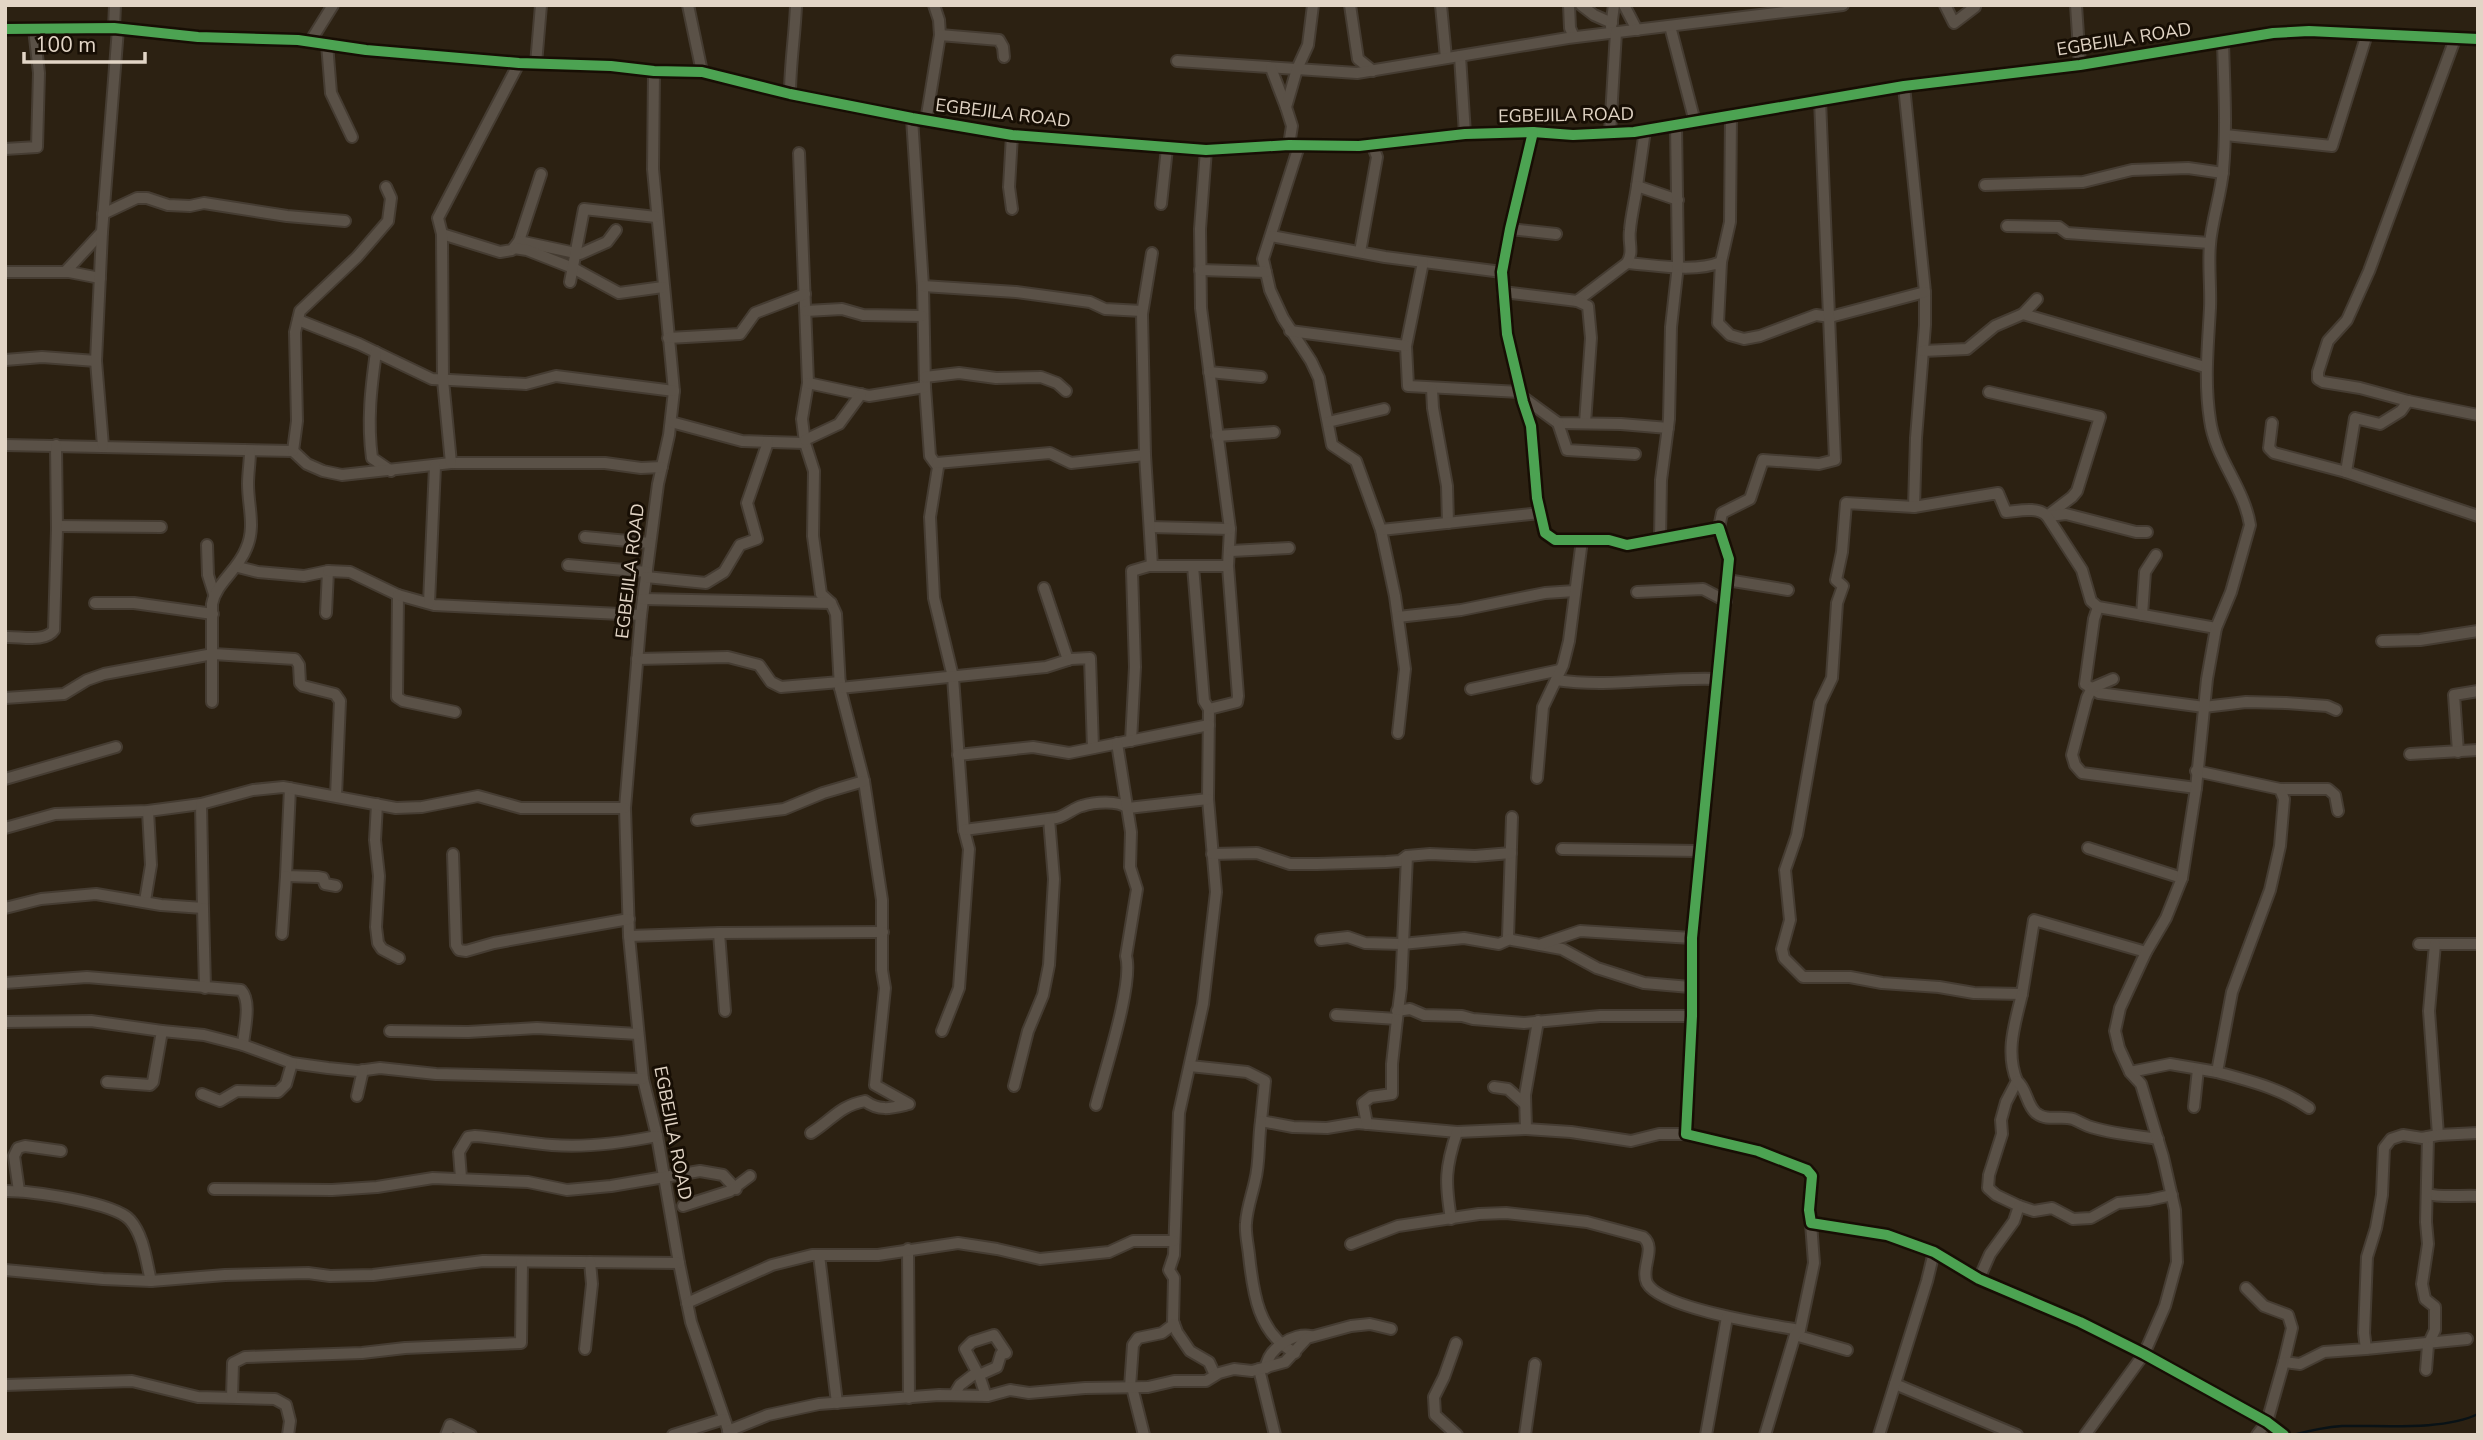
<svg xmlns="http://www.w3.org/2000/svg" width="2483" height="1440" viewBox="0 0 2483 1440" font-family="'Nunito Sans',sans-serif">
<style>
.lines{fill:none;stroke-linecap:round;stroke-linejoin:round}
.stream{stroke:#091216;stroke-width:2.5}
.minor-casing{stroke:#453c32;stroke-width:14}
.minor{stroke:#5a5147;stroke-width:10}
.cycleway-casing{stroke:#170e04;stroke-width:15}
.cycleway{stroke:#4ca352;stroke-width:10}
.labels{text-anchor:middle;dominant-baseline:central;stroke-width:6;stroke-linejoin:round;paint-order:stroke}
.street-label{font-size:18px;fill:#e2d5c6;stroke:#170e04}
</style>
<rect width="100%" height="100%" fill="#2c2112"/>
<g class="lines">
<path class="stream" d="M 2293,1435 C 2308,1431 2326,1427 2342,1426 C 2381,1425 2443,1431 2478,1414"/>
<defs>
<g id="minor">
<path d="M 688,5 L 702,72"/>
<path d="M 934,5 L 939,20 L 940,35"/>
<path d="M 1350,5 L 1358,59 L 1373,71"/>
<path d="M 1441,5 L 1446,58"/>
<path d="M 1569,5 L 1570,28 L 1574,37"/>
<path d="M 1581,5 L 1594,15 L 1612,23"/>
<path d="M 1624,5 L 1637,30"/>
<path d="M 1945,5 L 1954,23 L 1975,7"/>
<path d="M 2076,5 L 2080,65"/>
<path d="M 1670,26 L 1695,122"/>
<path d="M 1611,27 L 1614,5"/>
<path d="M 114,28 L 115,5"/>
<path d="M 5,29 L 114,28 L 198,37 L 298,40 L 366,50 L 519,63 L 611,66 L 654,71 L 702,72 L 790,94 L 912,118 L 1012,135 L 1206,150 L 1289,145 L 1359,146 L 1465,134 L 1533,132 L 1573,135 L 1634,132 L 1904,86 L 2080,65 L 2273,33 L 2309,31 L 2478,39"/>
<path d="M 310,42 L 333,5"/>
<path d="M 327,44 L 331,93 L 352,137"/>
<path d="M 1460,56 L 1465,134"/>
<path d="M 1177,61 L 1357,73 L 1568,38 L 1843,5"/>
<path d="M 536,64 L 541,5"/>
<path d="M 1271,68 L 1286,107"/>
<path d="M 654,71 L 653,169 L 674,391 L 669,435 L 658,484 L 641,615 L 625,808 L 629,936 L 643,1079 L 657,1136 L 679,1263 L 691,1322 L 730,1435"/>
<path d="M 1904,86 L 1925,292 L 1925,325 L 1916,438 L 1914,507"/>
<path d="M 790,94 C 790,64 795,35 796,5"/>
<path d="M 912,118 L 923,286 L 925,387 L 930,456 L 938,467 L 930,517 L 934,598 L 953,677 L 964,830 L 969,849 L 959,988 L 942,1031"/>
<path d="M 926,121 L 940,35 L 999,40 L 1003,47 L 1004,57"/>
<path d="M 1533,132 L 1510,229 L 1502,272 L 1507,334 L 1523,402 L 1531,426 L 1537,498 L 1545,533 L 1555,540 L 1609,540 L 1627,545 L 1719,528 L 1729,559 L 1692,938 L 1692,1016 L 1686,1134 L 1758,1151 L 1807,1170 L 1812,1176 L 1809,1210 L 1811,1223 L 1887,1235 L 1934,1252 L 1979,1279 L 2080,1322 L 2144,1354 L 2267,1422 L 2284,1435"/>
<path d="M 1610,133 L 1616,32"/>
<path d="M 2225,135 L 2332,146 L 2367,34"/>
<path d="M 1289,145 L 1292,126 L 1286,107 L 1297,69 L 1308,45 L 1313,5"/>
<path d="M 1299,146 L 1263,259 L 1270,290 L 1283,318 L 1311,361 L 1319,378 L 1332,445 L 1356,461 L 1381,530 L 1395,596 L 1405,669 L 1398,733"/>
<path d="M 5,149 L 37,147 L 39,73 L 34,29"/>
<path d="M 1206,150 L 1200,229 L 1201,308 L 1230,529 L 1228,566 L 1238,696 L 1237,702 L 1209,709 L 1208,799 L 1216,892 L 1203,1004 L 1179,1113 L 1174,1255 L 1169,1270 L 1174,1278 L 1173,1321 L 1177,1332 L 1190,1351 L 1209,1362 L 1215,1375"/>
<path d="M 799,153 L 808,383 L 802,419 L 805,443 L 814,471 L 813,536 L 821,594 L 831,603 L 836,614 L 840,688 L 864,781 L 882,900 L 882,970 L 885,988 L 875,1085 L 909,1104 C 892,1108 880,1112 865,1101 C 839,1106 832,1120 811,1133"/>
<path d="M 1985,185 L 2083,182 L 2132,170 L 2188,168 L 2223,173"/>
<path d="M 1637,186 L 1645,130"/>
<path d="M 1161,204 L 1167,148"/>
<path d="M 1012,209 L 1009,187 L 1012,135"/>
<path d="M 103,214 L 137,198 L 147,198 L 168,205 L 190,206 L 204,203 L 287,216 L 345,221"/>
<path d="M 2007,226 L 2059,227 L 2067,233 L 2210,243"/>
<path d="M 1510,229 L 1556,234"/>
<path d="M 442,234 L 500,252 L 512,250 L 519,241 L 541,174"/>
<path d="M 1271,236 L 1385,257 L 1502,272"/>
<path d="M 519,241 L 580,254 L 607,242 L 616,230"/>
<path d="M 514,248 L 527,250 L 573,268 L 619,293 L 663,287"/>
<path d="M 1360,252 L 1377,157 L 1372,144"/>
<path d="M 1423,262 L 1406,346 L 1408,386 L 1520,392"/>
<path d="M 1721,262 L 1730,222 L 1731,116"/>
<path d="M 1627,263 C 1655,265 1695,273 1721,262 L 1718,323 L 1730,335 L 1744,339 L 1760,336 L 1816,315 L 1830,317 L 1925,292"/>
<path d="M 1200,270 L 1266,272"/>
<path d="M 66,271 L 102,232"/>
<path d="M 5,272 L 69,272 L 100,278"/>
<path d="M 570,282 L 584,209 L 656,217"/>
<path d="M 923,286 L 1016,292 L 1090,302 L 1105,309 L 1142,311"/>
<path d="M 1503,292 L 1577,301 L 1627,263 C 1634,251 1628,243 1630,230 C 1631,216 1635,201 1637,186 L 1678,200"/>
<path d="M 1577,301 L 1588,306 L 1591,338 L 1585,423"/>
<path d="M 806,311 L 842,309 L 863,315 L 922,316"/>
<path d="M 2023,314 L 2205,367"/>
<path d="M 298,320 L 359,344 L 432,379 L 526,384 L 556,376 L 674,391"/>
<path d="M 1290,331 L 1406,346"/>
<path d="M 668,338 L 740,334 L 755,313 L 805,294"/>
<path d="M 1923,351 L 1967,349 L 1995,326 L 2023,314 L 2037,299"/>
<path d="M 376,352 C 371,388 367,421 372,458 L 391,471"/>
<path d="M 5,360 L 42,357 L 96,361"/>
<path d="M 1209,372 L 1261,377"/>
<path d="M 925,377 L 959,373 L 996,378 L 1041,377 L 1057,383 L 1066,391"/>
<path d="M 808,383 L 869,396 L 925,387"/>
<path d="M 1432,389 L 1433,408 L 1447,486 L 1448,523"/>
<path d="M 1989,392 L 2100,417 L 2077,491 L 2072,497 L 2047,516"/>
<path d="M 1521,396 L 1558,423 L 1621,424 L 1668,428"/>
<path d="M 2408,401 L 2360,388 L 2323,382 L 2318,379 L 2318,372 L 2328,341 L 2347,320 L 2369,271 L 2455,39"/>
<path d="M 671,422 L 742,441 L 805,443"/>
<path d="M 1328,422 L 1384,409"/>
<path d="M 1558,423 L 1567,450 L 1635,454"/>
<path d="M 2272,423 L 2269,448 L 2274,453 L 2346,472 L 2478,516"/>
<path d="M 1217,436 L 1274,432"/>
<path d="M 805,440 L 839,424 L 861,394"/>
<path d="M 5,445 L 293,451 L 307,464 L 323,471 L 342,475 L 451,463 L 605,463 L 641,468 L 662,467"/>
<path d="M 103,446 L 96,361 L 102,232 L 118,29"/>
<path d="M 293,451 L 297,421 L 295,332 L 300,311 L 357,257 L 388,221 L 391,198 L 386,187"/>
<path d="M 451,463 L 443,380 L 442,234 L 438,218 L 519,63"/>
<path d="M 937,463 L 1050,453 L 1071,463 L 1145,455"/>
<path d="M 2346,472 L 2355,418 L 2380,424 L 2401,411 L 2408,401 L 2478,415"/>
<path d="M 2049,516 L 2066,514 L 2136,532 L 2147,532"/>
<path d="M 57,526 L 161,527"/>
<path d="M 1150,527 L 1230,529"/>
<path d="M 1719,528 L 1722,513 L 1750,499 L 1763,460 L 1819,464 L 1835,460 L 1820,100"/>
<path d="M 1381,530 L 1540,513"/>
<path d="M 585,537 L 650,543"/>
<path d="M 1660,539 L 1661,480 L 1669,419 L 1671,327 L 1678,265 L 1676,125"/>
<path d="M 207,545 L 208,575 L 214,594"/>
<path d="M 1231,551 L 1289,548"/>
<path d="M 568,565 L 647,572"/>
<path d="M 1152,566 L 1145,455 L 1142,314 L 1152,253"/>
<path d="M 1193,566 L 1204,701 L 1209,709"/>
<path d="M 238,567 L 258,572 L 304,576 L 328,571 L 326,613"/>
<path d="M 328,571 L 350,572 L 398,595 L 397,697 L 403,701 L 455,712"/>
<path d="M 646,577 L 706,583 L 724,572 L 740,545 L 757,539 L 747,503 L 768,442"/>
<path d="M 1727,580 L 1788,590"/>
<path d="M 1044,588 L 1068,660"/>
<path d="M 1637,592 L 1703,589 L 1726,601"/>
<path d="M 398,595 L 434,605 L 641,615"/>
<path d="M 643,599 L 831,603"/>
<path d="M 95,603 L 134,603 L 213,614"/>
<path d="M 429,603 L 435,466"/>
<path d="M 2098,607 L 2094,619 L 2085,684 L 2099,693 L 2204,707 L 2246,702 L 2286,703 L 2327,706 L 2336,710"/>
<path d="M 2142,615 L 2145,572 L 2156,555"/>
<path d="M 1398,617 L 1461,610 L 1545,593 L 1575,591"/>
<path d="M 5,637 C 20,636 45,643 54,630 L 57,529 L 56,445"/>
<path d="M 2382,641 L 2420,640 L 2478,631"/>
<path d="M 637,659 L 728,657 L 759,665 L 771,682 L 781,687 L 840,682"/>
<path d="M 2113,679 L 2092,688 L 2087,698 L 2072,755 L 2075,765 L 2082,773 L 2196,788"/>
<path d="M 1556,680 C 1609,688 1662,677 1716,679"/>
<path d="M 840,688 L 1046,667 L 1071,659 L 1090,658 L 1093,748"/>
<path d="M 1471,689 L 1560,670"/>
<path d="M 5,698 L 64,694 L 87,680 L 104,674 L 213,654 L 295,659 L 299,665 L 300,683 L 303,686 L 335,694 L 340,701 L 336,796"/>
<path d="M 212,702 L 212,604 C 216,583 238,570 246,549 C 256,527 248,507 248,484 C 248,473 250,462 250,451"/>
<path d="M 1131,741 L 1135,667 L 1132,571 L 1149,566 L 1228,566"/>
<path d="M 2458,752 L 2454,695 L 2478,691"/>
<path d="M 2410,754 L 2478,750"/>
<path d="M 958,755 L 1033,747 L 1069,753 L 1209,725"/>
<path d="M 1537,778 L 1543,707 L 1563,665 L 1569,641 L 1582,540"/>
<path d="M 5,779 L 116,747"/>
<path d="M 290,788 L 286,876 L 318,877 L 323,878 L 325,884 L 336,886"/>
<path d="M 2280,789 L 2328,789 L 2335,795 L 2338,811"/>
<path d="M 377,804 L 375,840 L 379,876 L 376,927 L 378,943 L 382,949 L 399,958"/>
<path d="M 1512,817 L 1508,937 L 1512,940 L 1562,949 L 1597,968 L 1644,983 L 1690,987"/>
<path d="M 697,820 L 784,809 L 823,793 L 864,781"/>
<path d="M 5,828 L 55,814 L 148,811 L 201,804"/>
<path d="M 964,830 L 1056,818 C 1066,816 1073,808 1082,806 C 1094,802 1118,800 1128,808 L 1208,799"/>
<path d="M 2088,848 L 2182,878"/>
<path d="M 1562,849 L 1699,851"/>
<path d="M 453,854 L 456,945 L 459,950 L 466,951 L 494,943 L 629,919"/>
<path d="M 1212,854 L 1257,853 L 1290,864 L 1317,864 L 1386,862 L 1400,861 L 1407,856 L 1430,854 L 1475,856 L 1511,853"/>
<path d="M 145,901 L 151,865 L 148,811"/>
<path d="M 5,908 L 41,899 L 96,894 L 161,905 L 203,908 L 201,804 L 253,790 L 283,787 L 396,808 L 422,807 L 478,796 L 521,808 L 625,808"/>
<path d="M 203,908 L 205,988"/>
<path d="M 719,933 L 725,1011"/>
<path d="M 282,934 L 286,876"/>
<path d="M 629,936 L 719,933 L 883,932"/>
<path d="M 1321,940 L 1348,937 L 1365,943 L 1402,944 L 1464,938 L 1499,944 L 1510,939"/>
<path d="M 1542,944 L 1580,931 L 1692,938"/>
<path d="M 2419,944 L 2478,944"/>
<path d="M 2435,944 L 2429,1011 L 2438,1135"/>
<path d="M 2146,952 L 2034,920 L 2022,994 L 1974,993 L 1939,987 L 1882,983 L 1850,977 L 1803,977 L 1784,958 L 1782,949 L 1790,920 L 1785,870 L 1797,835 L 1820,703 L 1832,678 L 1837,603 L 1843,586 L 1836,580 L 1842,552 L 1846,503 L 1914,507 L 1998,493 L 2006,512 C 2018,511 2038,506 2047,516 L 2082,570 L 2091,601 L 2098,607 L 2216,628"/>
<path d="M 5,983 L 87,977 L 241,990 C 252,1002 244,1030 243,1045"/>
<path d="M 2022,994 C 2015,1023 2005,1052 2017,1081 L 2006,1102 L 2001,1120 L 2002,1134 L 1989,1175 L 1988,1188 L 1996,1195 L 2019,1206 L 2034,1211 L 2052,1208 L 2073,1219 L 2091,1218 L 2118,1203 L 2149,1200 L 2172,1195"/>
<path d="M 1397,1011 L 1410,1009 L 1424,1015 L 1462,1016 L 1473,1019 L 1524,1023 L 1600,1016 L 1692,1016"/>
<path d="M 1336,1015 L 1397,1019 L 1401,988 L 1407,856"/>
<path d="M 5,1022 L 91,1021 L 162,1031"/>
<path d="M 390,1031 L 468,1032 L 537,1028 L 638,1034"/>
<path d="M 1190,1066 L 1247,1072 L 1265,1081 L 1261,1121 L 1293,1127 L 1327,1128 L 1357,1123 L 1457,1132 L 1526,1129 L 1571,1132 L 1631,1141 L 1659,1134 L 1686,1134"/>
<path d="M 2130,1072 L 2170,1064 L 2217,1072 L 2232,992 L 2270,890 L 2280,846 L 2284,799 L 2280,789 L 2196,771"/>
<path d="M 2217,1072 C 2249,1081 2281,1088 2309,1108"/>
<path d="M 2017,1081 C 2027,1089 2026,1104 2036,1113 C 2048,1122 2060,1115 2073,1119 C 2078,1121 2083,1124 2088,1126 C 2110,1134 2135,1135 2158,1139"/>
<path d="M 107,1082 L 150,1085 L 153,1082 L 162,1031 L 204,1035 L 243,1045 L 292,1063 L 328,1068 L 358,1071 L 380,1068 L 436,1074 L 643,1079"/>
<path d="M 1014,1086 L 1028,1031 L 1043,995 L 1049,965 L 1054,879 L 1049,819"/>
<path d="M 1494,1087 L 1508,1089 L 1525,1104"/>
<path d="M 202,1094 L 220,1101 L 237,1091 L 278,1092 L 286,1084 L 292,1063"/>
<path d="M 357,1096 L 363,1070"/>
<path d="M 1096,1105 C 1104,1073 1134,983 1126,956 L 1137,889 L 1130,867 L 1131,832 L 1117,743"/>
<path d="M 2194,1107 L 2198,1069"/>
<path d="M 1261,1121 C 1258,1141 1260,1162 1255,1181 C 1252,1195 1247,1208 1246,1223 C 1245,1233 1248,1245 1249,1255 C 1253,1293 1258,1333 1295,1353"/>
<path d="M 1367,1124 L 1363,1103 L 1371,1097 L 1392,1094 L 1392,1064 L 1397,1019"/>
<path d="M 1526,1129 L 1525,1095 L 1538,1021"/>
<path d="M 461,1178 L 459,1152 L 468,1137 L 475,1136 C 501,1138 527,1143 552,1145 C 587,1148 622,1143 657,1136"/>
<path d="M 214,1189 L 332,1190 L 377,1187 L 433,1178 L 528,1182 L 567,1190 L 611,1186 L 700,1171 L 723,1175 L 736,1189"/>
<path d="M 5,1191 C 30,1191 114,1202 130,1220 C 144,1236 146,1261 151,1281"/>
<path d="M 19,1191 L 14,1156 L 18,1148 L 25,1146 L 61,1151"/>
<path d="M 2427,1194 C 2443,1198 2461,1195 2478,1196"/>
<path d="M 683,1206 L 730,1191 L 750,1176"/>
<path d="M 1451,1219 C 1445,1182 1445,1168 1457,1132"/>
<path d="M 1351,1244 L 1398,1226 L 1479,1214 L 1506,1213 L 1587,1222 L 1643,1237 C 1657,1248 1640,1268 1647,1283 C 1661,1309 1771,1325 1800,1330"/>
<path d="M 908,1249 L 909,1398"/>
<path d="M 819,1255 L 837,1403"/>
<path d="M 5,1270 L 103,1279 L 151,1281 L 225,1275 L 308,1273 L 330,1276 L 373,1275 L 483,1261 L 679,1263"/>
<path d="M 1979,1279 L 1990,1254 L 2014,1221 L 2019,1206"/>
<path d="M 2246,1288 L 2264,1306 L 2288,1315 L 2292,1328 L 2284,1362"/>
<path d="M 687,1303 L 772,1265 L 812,1255 L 878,1255 L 958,1243 L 997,1249 L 1040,1259 L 1109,1252 L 1133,1241 L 1174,1241"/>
<path d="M 1795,1335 L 1847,1350"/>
<path d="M 1456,1343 L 1444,1377 L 1434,1397 L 1435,1415 L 1457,1435"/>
<path d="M 585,1349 L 592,1284 L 590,1262"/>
<path d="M 2366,1349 L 2467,1339"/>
<path d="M 1266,1368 C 1267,1349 1294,1332 1311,1336"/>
<path d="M 1259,1369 L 1275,1435"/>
<path d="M 2426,1370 L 2428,1345 L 2435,1330 L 2435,1307 L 2425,1299 L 2422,1284 L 2428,1244 L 2426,1222 L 2428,1137"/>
<path d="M 1895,1384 L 2017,1435"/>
<path d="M 5,1385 L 132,1381 L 198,1397 L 275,1399 L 286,1405 L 290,1421 L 288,1435"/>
<path d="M 1130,1387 L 1133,1345 L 1138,1338 L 1162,1333 L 1174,1324"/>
<path d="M 1132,1387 L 1144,1435"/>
<path d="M 954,1395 L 960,1385 L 977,1372 L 965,1349 L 972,1342 L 994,1335 L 1006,1353 L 1001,1354 L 997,1367 L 979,1375 L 986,1396"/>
<path d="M 232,1397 L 233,1363 L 245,1357 L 362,1353 L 405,1348 L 521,1343 L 522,1262"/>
<path d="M 728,1431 L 768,1415 L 819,1404 L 939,1395 L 988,1396 L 1010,1390 L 1029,1393 L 1085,1388 L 1148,1387 L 1174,1381 L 1206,1381 L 1219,1373 L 1234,1369 L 1252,1371 L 1285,1362 L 1307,1338 L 1351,1326 L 1370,1324 L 1391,1329"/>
<path d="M 446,1435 L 450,1425 L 471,1435"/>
<path d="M 673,1435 L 724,1419"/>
<path d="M 1525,1435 L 1535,1364"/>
<path d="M 1706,1435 L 1727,1317"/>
<path d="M 1765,1435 L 1795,1335 L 1800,1330 L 1814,1263 L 1811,1223"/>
<path d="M 1879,1435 L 1927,1281 L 1934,1252"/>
<path d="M 2085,1435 L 2144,1354 L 2165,1306 L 2177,1262 L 2175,1210 L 2163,1157 L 2141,1084 L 2130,1072 L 2119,1048 L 2115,1031 L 2120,1008 L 2146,952 L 2166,918 L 2182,878 L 2196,788 L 2207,679 L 2216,628 L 2231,592 L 2250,525 C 2244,487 2215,458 2210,420 C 2204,381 2208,346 2210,308 C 2211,287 2208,265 2210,244 C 2212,219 2221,195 2223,170 C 2227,127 2224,84 2223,41"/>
<path d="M 2257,1435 L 2267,1422 L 2284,1362 L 2300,1364 L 2324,1352 L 2366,1349 L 2364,1333 L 2367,1257 L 2376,1228 L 2382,1195 L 2384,1148 L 2391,1139 L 2403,1135 L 2422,1138 L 2438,1135 L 2478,1133"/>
</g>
</defs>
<use href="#minor" class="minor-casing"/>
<use href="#minor" class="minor"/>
<defs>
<g id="cycleway">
<path d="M 5,29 L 114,28 L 198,37 L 298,40 L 366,50 L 519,63 L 611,66 L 654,71 L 702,72 L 790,94 L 912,118 L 1012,135 L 1206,150 L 1289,145 L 1359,146 L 1465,134 L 1533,132 L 1573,135 L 1634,132 L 1904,86 L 2080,65 L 2273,33 L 2309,31 L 2478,39"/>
<path d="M 1533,132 L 1510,229 L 1502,272 L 1507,334 L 1523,402 L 1531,426 L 1537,498 L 1545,533 L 1555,540 L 1609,540 L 1627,545 L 1719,528 L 1729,559 L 1692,938 L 1692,1016 L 1686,1134 L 1758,1151 L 1807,1170 L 1812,1176 L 1809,1210 L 1811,1223 L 1887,1235 L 1934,1252 L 1979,1279 L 2080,1322 L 2144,1354 L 2267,1422 L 2284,1435"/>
</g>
</defs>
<use href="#cycleway" class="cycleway-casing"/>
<use href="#cycleway" class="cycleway"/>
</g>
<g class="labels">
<g class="street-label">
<text transform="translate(2124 39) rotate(-9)">EGBEJILA ROAD</text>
<text transform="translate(1003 113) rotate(7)">EGBEJILA ROAD</text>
<text transform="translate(1566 115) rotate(-1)">EGBEJILA ROAD</text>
<text transform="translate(630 571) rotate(-83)">EGBEJILA ROAD</text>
<text transform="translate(673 1133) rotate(79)">EGBEJILA ROAD</text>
</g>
</g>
<rect width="2483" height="1440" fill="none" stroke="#e2d5c6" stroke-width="14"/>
<path d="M24 52v10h121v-10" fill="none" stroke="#e2d5c6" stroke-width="3.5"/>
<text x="35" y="52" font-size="21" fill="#e2d5c6" stroke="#170e04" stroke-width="5" paint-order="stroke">100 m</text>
</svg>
